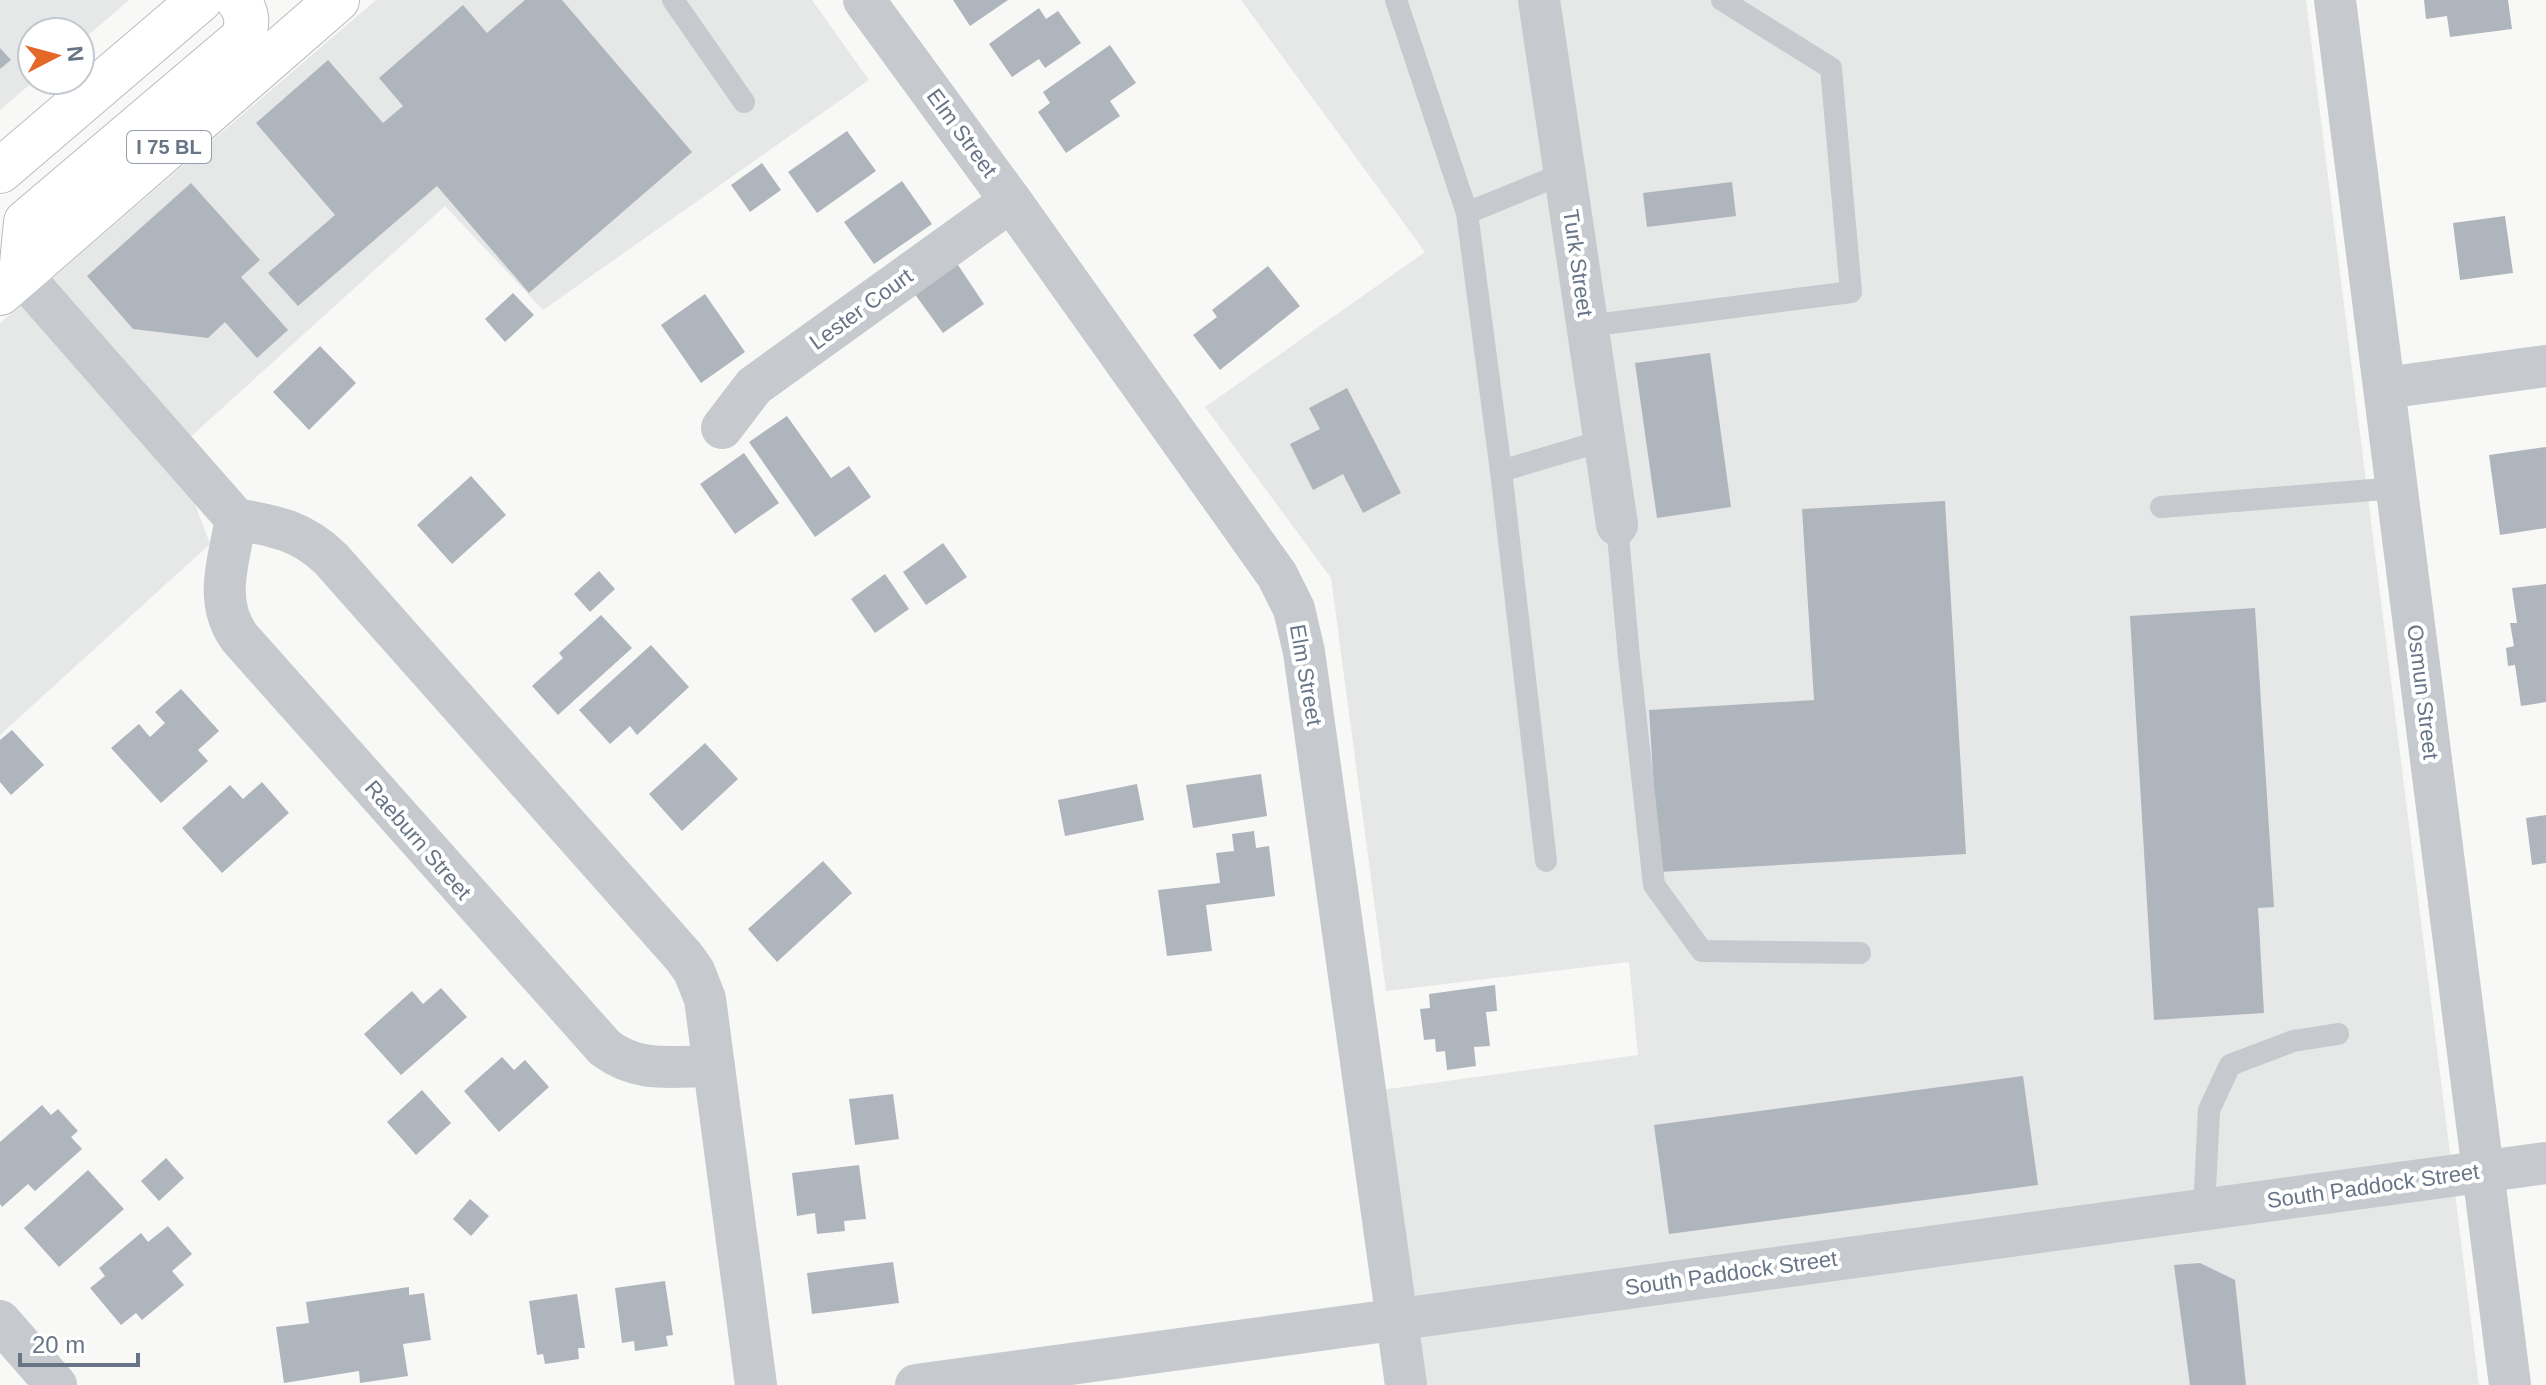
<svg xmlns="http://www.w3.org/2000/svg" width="2546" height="1385" viewBox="0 0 2546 1385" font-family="Helvetica,sans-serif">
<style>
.built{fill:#e6e7e7}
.building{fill:#afb5bc}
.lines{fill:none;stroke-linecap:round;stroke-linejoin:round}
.primary-casing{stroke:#b9bcc1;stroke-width:46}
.lane{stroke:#c6c9cd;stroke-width:22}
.street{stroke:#c6c9cd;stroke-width:42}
.primary{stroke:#fff;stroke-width:44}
.labels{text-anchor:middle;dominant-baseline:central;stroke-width:8;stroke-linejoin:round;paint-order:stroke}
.shield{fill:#fff;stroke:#959eab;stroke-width:2}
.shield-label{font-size:20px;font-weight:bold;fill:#677587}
.street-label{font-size:22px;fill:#677587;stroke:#fff}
</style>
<rect width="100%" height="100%" fill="#f8f8f6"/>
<g class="built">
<path d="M 0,0 L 129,0 L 80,42 L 80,32 L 32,32 L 32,80 L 35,80 L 0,110 Z"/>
<path d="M 376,0 L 812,0 L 869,80 L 543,310 L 445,206 L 175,451 L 210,544 L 0,735 L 0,323 Z"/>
<path d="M 1241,0 L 2306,0 L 2479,1385 L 1402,1385 L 1366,1092 L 1638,1055 L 1629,962 L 1386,991 L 1331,578 L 1205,407 L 1425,252 Z"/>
</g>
<g class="building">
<path d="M 525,0 L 562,0 L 692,152 L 529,293 L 437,186 L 298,306 L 268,273 L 335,215 L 256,123 L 328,60 L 383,123 L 403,106 L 379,78 L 463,5 L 487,33 Z"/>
<path d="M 953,0 L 1008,0 L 970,26 Z"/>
<path d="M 2424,0 L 2508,0 L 2512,29 L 2450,37 L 2447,16 L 2426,19 Z"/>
<path d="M 1039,8 L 1046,19 L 1058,11 L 1081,43 L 1045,68 L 1039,59 L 1012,77 L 989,44 Z"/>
<path d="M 1110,45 L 1136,83 L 1110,101 L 1120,116 L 1066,153 L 1038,112 L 1050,103 L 1043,92 Z"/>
<path d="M 0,48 L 11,60 L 0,69 Z"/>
<path d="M 847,131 L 876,171 L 817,213 L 788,172 Z"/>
<path d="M 762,163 L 781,190 L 750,212 L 731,185 Z"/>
<path d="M 902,181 L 932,224 L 874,264 L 844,222 Z"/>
<path d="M 1732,182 L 1736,216 L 1647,227 L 1643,193 Z"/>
<path d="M 191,183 L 260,260 L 241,277 L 288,330 L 257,358 L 225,322 L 208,338 L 133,329 L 87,276 Z"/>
<path d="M 2505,216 L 2513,273 L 2460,280 L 2453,223 Z"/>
<path d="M 952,256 L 984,304 L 943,333 L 909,286 Z"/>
<path d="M 1268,266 L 1300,306 L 1220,370 L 1193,335 L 1217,317 L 1212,310 Z"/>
<path d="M 513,293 L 534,315 L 505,342 L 485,319 Z"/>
<path d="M 705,294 L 745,352 L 701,383 L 661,325 Z"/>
<path d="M 320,346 L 356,383 L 309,430 L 273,392 Z"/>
<path d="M 1710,353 L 1731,507 L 1657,518 L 1635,363 Z"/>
<path d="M 1347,388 L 1401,493 L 1363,513 L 1343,474 L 1313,490 L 1290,444 L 1320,429 L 1309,408 Z"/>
<path d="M 787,416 L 831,478 L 849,466 L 871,497 L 815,537 L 749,442 Z"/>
<path d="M 2546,447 L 2546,528 L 2500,535 L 2489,455 Z"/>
<path d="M 744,453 L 779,503 L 735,534 L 700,484 Z"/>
<path d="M 471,476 L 506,515 L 452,564 L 417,525 Z"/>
<path d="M 1945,501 L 1966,854 L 1659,872 L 1649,710 L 1814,700 L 1802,509 Z"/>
<path d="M 943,543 L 967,577 L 926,605 L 903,572 Z"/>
<path d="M 599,571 L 615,589 L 590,612 L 574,594 Z"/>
<path d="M 885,574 L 909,609 L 875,633 L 851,599 Z"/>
<path d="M 2546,584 L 2546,702 L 2521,706 L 2515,665 L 2508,666 L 2506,648 L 2514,646 L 2510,623 L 2517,623 L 2512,588 Z"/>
<path d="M 2255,608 L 2274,907 L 2258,908 L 2264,1013 L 2154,1020 L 2130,616 Z"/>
<path d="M 601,615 L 632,648 L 558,715 L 532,686 L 563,658 L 559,653 Z"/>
<path d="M 651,645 L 689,687 L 637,735 L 630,726 L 610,744 L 579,710 Z"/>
<path d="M 181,689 L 219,731 L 198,750 L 208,761 L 161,803 L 111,748 L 139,724 L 150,737 L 165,723 L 155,712 Z"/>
<path d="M 12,730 L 44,765 L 11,795 L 0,782 L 0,740 Z"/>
<path d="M 705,743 L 738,779 L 682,831 L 649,794 Z"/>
<path d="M 1261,774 L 1267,816 L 1193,828 L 1186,785 Z"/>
<path d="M 262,782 L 289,813 L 222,873 L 182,828 L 230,785 L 243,799 Z"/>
<path d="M 1137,784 L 1144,820 L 1065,836 L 1058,800 Z"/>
<path d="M 2546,815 L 2546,863 L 2532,865 L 2526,818 Z"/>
<path d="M 1254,831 L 1256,848 L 1269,846 L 1275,896 L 1206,905 L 1212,951 L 1167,956 L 1158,890 L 1220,883 L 1216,853 L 1234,851 L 1232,834 Z"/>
<path d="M 823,861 L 852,893 L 777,962 L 748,929 Z"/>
<path d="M 1495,985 L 1497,1011 L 1486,1012 L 1490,1046 L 1474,1047 L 1476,1066 L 1447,1070 L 1445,1051 L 1436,1052 L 1435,1039 L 1424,1040 L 1420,1009 L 1430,1008 L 1429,994 Z"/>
<path d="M 441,988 L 467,1017 L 401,1075 L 364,1034 L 412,991 L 423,1004 Z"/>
<path d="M 502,1057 L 514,1070 L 525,1060 L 549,1087 L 499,1132 L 464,1091 Z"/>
<path d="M 2023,1076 L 2038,1185 L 1669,1234 L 1654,1125 Z"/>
<path d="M 422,1090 L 451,1123 L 416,1155 L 387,1122 Z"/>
<path d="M 893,1094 L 899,1139 L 855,1145 L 849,1099 Z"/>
<path d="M 42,1105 L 51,1115 L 58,1109 L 78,1131 L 71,1137 L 82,1149 L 35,1191 L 28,1184 L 2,1207 L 0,1204 L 0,1142 Z"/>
<path d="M 166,1158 L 184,1178 L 159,1201 L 141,1181 Z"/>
<path d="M 859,1165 L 866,1219 L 844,1221 L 845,1231 L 817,1234 L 815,1213 L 797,1216 L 792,1173 Z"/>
<path d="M 88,1170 L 124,1209 L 59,1267 L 24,1228 Z"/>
<path d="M 470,1199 L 489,1216 L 471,1236 L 453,1219 Z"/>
<path d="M 168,1226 L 192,1254 L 172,1271 L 184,1285 L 142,1320 L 136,1313 L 121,1325 L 90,1288 L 105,1276 L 99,1268 L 141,1233 L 148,1242 Z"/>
<path d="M 893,1262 L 899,1303 L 812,1314 L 807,1273 Z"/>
<path d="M 2200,1263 L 2235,1280 L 2246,1385 L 2190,1385 L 2174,1265 Z"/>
<path d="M 665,1281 L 673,1335 L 666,1336 L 668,1346 L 635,1351 L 634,1341 L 622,1343 L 615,1288 Z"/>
<path d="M 409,1287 L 409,1295 L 424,1293 L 431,1340 L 403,1344 L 408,1376 L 360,1383 L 359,1371 L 284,1383 L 276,1327 L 309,1323 L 306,1302 Z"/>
<path d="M 577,1294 L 585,1348 L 578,1348 L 579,1359 L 545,1364 L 543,1354 L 537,1355 L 529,1301 Z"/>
</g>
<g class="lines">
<defs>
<g id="primary">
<path d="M 0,171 L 200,0"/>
<path d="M 21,274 L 26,222 L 243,38 C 248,23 248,13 238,0"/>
<path d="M 0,293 L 337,0"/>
</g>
</defs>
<use href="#primary" class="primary-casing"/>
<g class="lane">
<path d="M 673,0 L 744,102"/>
<path d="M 1396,0 L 1467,213 L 1565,173"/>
<path d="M 1467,213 L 1501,471 L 1605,440"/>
<path d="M 1587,326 L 1851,292 L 1831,68 L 1722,0"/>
<path d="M 1501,471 L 1546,861"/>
<path d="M 2161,507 L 2397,488"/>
<path d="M 1617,525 L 1629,657 L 1654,885 L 1702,951 L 1860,953"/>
<path d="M 2204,1209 L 2209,1110 L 2230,1065 L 2293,1041 L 2338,1034"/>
</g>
<g class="street">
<path d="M 864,0 L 1011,201 L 1277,575 L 1294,609 L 1304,652 L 1406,1385"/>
<path d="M 1539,0 L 1617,525"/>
<path d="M 2335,0 L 2510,1385"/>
<path d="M 21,274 L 236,519 C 275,526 301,530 331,559 L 684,957 L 694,971 L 705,999 L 756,1385"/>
<path d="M 2385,388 L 2546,366"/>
<path d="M 722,428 L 754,386 L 1011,201"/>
<path d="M 236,519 C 229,560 213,600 239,637 L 605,1048 C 640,1074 672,1066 714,1066"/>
<path d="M 0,1321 L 56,1385"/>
<path d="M 916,1385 L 2546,1163"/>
</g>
<use href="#primary" class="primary"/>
</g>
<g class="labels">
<rect class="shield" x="127" y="131" width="84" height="32" rx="6"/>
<g class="shield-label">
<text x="169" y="147">I 75 BL</text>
</g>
<g class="street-label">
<text transform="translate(962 133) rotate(54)">Elm Street</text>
<text transform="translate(1578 263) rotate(82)">Turk Street</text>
<text transform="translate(861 309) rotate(-36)">Lester Court</text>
<text transform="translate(1306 675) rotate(80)">Elm Street</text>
<text transform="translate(2423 692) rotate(83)">Osmun Street</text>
<text transform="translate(418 840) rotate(49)">Raeburn Street</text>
<text transform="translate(2373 1186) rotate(-8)">South Paddock Street</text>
<text transform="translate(1731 1273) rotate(-8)">South Paddock Street</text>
</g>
</g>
<g transform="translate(56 56) rotate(84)"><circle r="38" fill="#ffffff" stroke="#c2c8cf" stroke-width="2"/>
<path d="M0-6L14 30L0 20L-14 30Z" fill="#e56829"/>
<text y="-12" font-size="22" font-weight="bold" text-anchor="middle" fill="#677587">N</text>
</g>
<path d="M20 1353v12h118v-12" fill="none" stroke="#677587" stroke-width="4"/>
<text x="32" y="1353" font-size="24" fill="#677587" stroke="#ffffff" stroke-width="6" paint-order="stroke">20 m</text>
</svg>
